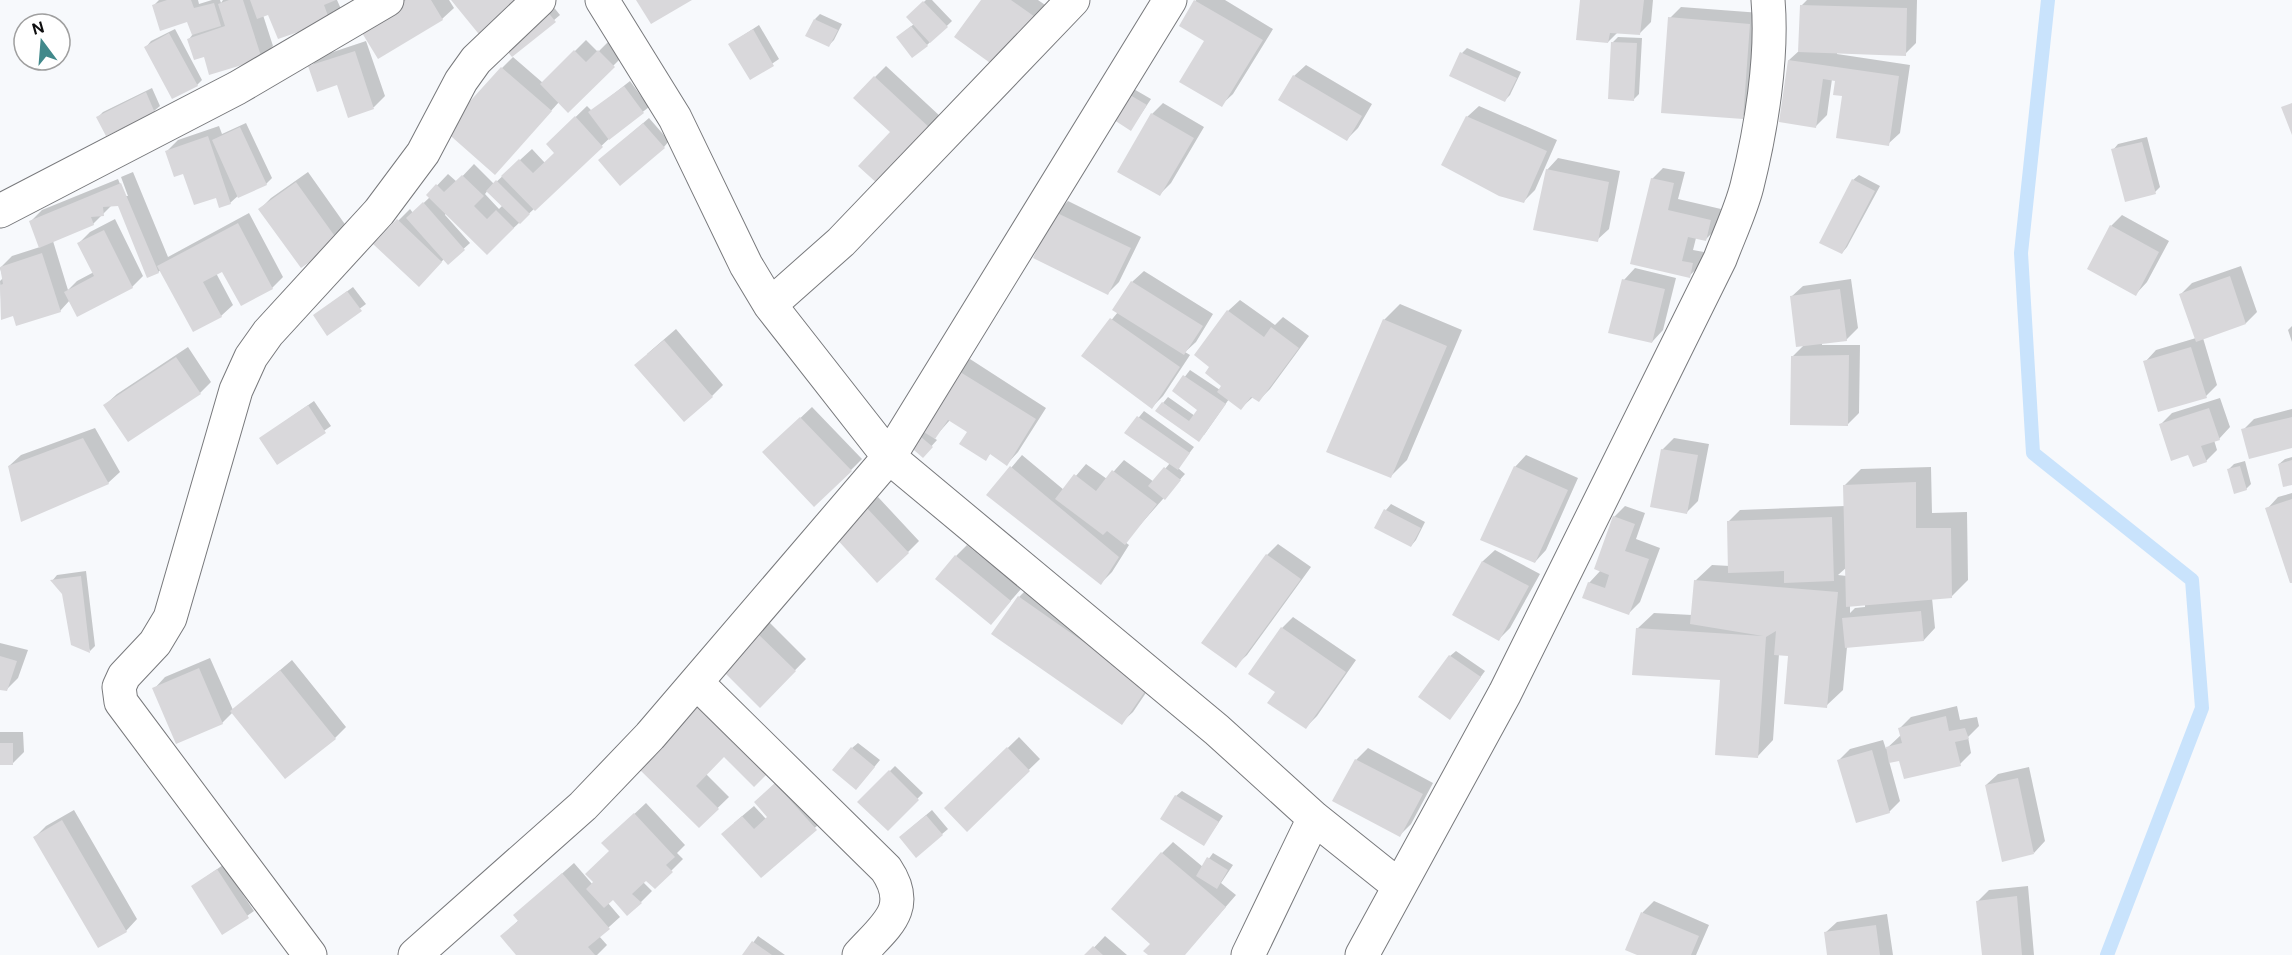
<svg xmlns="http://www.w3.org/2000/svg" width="2292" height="955" viewBox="0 0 2292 955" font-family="'DM Sans',sans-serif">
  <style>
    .shadow { fill: #0003; fill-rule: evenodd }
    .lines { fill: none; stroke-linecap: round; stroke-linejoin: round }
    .stream { stroke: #c9e3fc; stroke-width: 14 }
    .building { fill: #d9d8db }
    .street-casing { stroke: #78797c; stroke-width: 35 }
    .street { stroke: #fff; stroke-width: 33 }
  </style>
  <rect width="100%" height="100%" fill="#f7f9fc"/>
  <path class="shadow" d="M159,0H198L199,4L212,0H220L221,3L223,0H337L341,9L329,20L269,13L263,15L273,46L262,57L205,55L189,39L193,34L188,20L154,5Z
    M401,0H449L454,8L442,19L379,57Z
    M926,0H932L952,21L927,45L904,32L914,24L908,17Z
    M982,0H1038L1048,7L1016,35L1004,52Z
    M1196,0H1225L1273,29L1233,94L1221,105L1206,40L1181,26Z
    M1581,0H1653L1651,22L1639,34L1618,32L1608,42Z
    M1807,0H1917L1916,43L1905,54L1837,52V54L1910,65L1900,133L1888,144L1844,95L1836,79H1832L1827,115L1816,126L1789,60L1800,50L1802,5Z
    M552,5L560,15L513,55Z
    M1681,7L1761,13L1753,106L1742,117L1670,18Z
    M820,14L842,24L834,40L829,45L815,19Z
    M759,25L779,59L751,78L730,44Z
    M175,29L202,80L197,85L146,47L151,41Z
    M1618,37L1642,38L1639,94L1634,99L1612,43Z
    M586,40L598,52L610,40L625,54L568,111L559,102L506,161L502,68L513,57L543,83Z
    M366,41L385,96L374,107L349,116L338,83L310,67L321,56Z
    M1467,48L1521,72L1510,95L1505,100L1462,53Z
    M1306,65L1372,104L1358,128L1347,139L1280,100L1294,76Z
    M886,66L941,117L890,171L892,132L875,77Z
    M630,81L649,107L613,135L487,253L446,213L445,215L470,243L448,263L444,259L419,285L375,244L410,209L413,213L430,197L428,195L448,174L457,182L474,164L494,184L532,149L545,163L556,153L559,133L587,106L592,111ZM488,190L503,205L499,209L485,194Z
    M152,88L160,106L154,111L107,134L98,117L103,112Z
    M1132,88L1151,99L1131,129L1113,118Z
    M1163,103L1204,127L1171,183L1160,194L1152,114Z
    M1479,106L1557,140L1535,190L1523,202L1467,117Z
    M649,118L669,141L664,147L606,155Z
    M246,123L272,178L266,184L239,195L230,203L217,196L167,151L178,140L219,126L222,134Z
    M2147,137L2160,187L2155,192L2113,150L2118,144Z
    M1558,158L1620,171L1609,229L1597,240L1547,170Z
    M1663,168L1685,172L1678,199L1721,209L1717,228L1705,240L1696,238L1693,250L1704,252L1701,265L1689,276L1632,263L1652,179Z
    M133,172L168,257L249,213L283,277L272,288L223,270L216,273L233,305L221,316L161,270L158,272L119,205H112L93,224L53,241L68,290L77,281L94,272L79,243L90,232L115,219L143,276L132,287L70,300L60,311L14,314L2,318L0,281L3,278L0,268L12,256L40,247L30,222L42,210L118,179L125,196H128L121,177Z
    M308,172L349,230L338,241L260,209L271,198Z
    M1859,175L1880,186L1847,247L1842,253L1853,180Z
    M1068,201L1141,237L1119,282L1108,293L1056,213Z
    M2122,215L2169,241L2147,282L2136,294L2111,226Z
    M2241,266L2257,312L2246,323L2203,338L2217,385L2206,396L2145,362L2156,350L2196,338L2181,294L2192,283Z
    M1635,268L1676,278L1663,330L1652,342L1624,280Z
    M1144,271L1213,314L1196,342L1185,352L1190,355L1163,396L1152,407L1083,355L1118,312L1114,310L1132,282Z
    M1851,279L1858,328L1846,340L1822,343V345H1860L1859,413L1848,424L1793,356L1804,345L1791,297L1803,286Z
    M353,287L366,304L327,333L315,315Z
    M1240,300L1275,325L1283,317L1309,336L1270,389L1259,400L1253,397L1241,408L1229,399L1204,435L1163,403L1168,397L1195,416L1199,409L1174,391L1190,370L1220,390L1223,385L1211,366L1228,311Z
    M1400,304L1462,330L1407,460L1391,476L1384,320Z
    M2292,326V342L2288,330Z
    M676,329L723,385L712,396L647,354Z
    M188,347L211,382L200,393L105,405L117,394Z
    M970,359L1046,408L1018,452L1007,464L991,453L985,459L969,431L950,420L934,438L937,440L928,450L907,442L958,370Z
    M2220,398L2230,427L2219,439L2214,440L2217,450L2206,461L2189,453L2161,424L2172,413Z
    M314,401L331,426L278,463L261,438Z
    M812,407L862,459L851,470L776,441Z
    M2292,409V447L2243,430L2254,419Z
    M1144,411L1194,447L1178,468L1185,474L1125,542L1129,545L1112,572L1101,583L988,495L1022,455L1064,490L1086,464L1107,479L1124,460L1154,482L1170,463L1127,432Z
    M95,428L120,472L108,483L9,466L21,455Z
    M1674,438L1709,444L1698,501L1687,512L1662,450Z
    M1526,455L1578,478L1546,550L1535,562L1515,467Z
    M2292,457V483L2279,464L2285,459Z
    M2245,461L2251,484L2246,489L2228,470L2234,464Z
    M1931,467L1932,513L1967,512L1968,580L1951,597L1932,598L1935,628L1924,640L1847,647L1843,690L1826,706L1790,655L1779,654L1773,740L1757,757L1722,679L1637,629L1654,613L1692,615L1695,581L1712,565L1730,566L1728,522L1740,510L1845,506V485L1861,469ZM1847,567V576L1838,575ZM1865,604V607L1855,608L1850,613V605Z
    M2292,493V581L2267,509L2278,497Z
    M878,497L919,541L908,552L848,525Z
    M1391,504L1425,522L1416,540L1411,546L1376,527L1386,510Z
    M1625,506L1645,513L1636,539L1660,548L1640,602L1629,613L1589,583L1601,570L1614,517Z
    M1278,544L1311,567L1247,655L1235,666L1267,555Z
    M967,545L1021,589L991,623L956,556Z
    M1495,550L1540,574L1510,628L1499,639L1454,615L1483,561Z
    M86,571L95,646L90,651L64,593L52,581L57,575Z
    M1030,586L1158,675L1133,712L1121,723L1019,597Z
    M1293,617L1356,660L1317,716L1306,727L1277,692L1282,628Z
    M768,621L806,659L760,706L721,667Z
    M0,643L28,650L18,678L6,690L0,689Z
    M1456,651L1485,671L1455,712L1450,656Z
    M210,658L233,710L292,660L346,727L335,738L233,712L222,723L154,689L165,677Z
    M1957,706L1960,720L1977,717L1979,726L1968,737L1971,753L1960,764L1900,759L1889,761L1900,801L1889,812L1839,760L1850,749L1883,740L1886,749L1901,735L1900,728L1911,717Z
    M0,732H23L24,752L13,763L0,764Z
    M1019,737L1040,759L967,830L946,808Z
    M858,743L880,760L861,783L852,748Z
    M1368,748L1433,783L1411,824L1400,835L1334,800L1356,760Z
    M895,766L923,793L888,829L859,802Z
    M2029,767L2045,841L2034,853L1986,785L1998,774Z
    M640,768L706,774L729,797L699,826Z
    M787,772L827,817L761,876L734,823L754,806L766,819L768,817L767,791Z
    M1182,791L1223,816L1204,844L1176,796Z
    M646,803L685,845L677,853L683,859L655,887L646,879L643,882L652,891L641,902L613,898L608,903L620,917L599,936L607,945L597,955H518L502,936L519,920L515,915L574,863L593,885L611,851L615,832Z
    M74,810L137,919L126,931L35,837L46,826Z
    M932,810L948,829L916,856L906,832Z
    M1173,842L1203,867L1213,853L1233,865L1221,883L1236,895L1184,955H1150L1162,853Z
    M223,865L254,911L223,933L193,886Z
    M2028,886L2034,955H1984L1978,901L1989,890Z
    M1654,901L1709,925L1696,955H1641L1627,949L1643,912Z
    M1887,914L1893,955H1829L1825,933L1837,922Z
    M758,936L785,955H744Z
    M1105,936L1127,955H1087Z"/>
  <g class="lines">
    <path class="stream" d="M2048,0L2021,253L2033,453L2192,580L2202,708L2107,955"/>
  </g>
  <path class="building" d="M167,0H191L194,8L214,3L221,26L192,35L187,22L160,31L152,5Z
    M229,0H243L262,59L209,75L204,57L194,60L187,39L225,26L218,4Z
    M250,0H336L324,5L330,21L278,39L268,15L257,19Z
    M406,0H431L443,20L378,59L359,28Z
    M451,0H524L482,38Z
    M636,0H692L651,24Z
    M981,0H1011L1038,19L1021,41L1014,36L993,65L954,37Z
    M1194,0L1263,40L1222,107L1179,82L1204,41L1179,26Z
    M1580,0H1644L1640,35L1610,33L1608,43L1576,40Z
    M923,1L948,27L930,43L906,17Z
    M1800,5L1907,8L1906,56L1798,52Z
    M546,10L556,22L512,57L502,45Z
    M1668,17L1750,24L1743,119L1661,113Z
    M814,19L838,30L829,47L805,36Z
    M911,26L928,46L912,58L896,37Z
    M753,29L774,66L750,80L728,44Z
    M169,33L198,86L172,99L144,47Z
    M1611,42L1637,43L1634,101L1608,99Z
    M574,50L586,62L598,50L615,67L568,113L540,84Z
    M355,51L374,109L348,118L337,85L317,92L308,66Z
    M1460,52L1517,78L1505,102L1449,76Z
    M1788,60L1899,76L1889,146L1836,138L1842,96L1833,95L1835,81L1823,79L1816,128L1779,122Z
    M501,67L552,111L495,175L444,130Z
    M1293,75L1362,116L1347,141L1278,100Z
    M874,76L931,129L879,185L858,166L890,132L853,98Z
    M624,86L644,113L609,140L588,112Z
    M146,92L155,113L106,136L96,117Z
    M1125,92L1147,105L1131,131L1111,118Z
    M2292,103V135L2281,107Z
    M1151,113L1194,138L1160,196L1117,172Z
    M575,116L603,147L535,211L501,176L519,159L533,173L554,153L546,144Z
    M1466,116L1547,151L1524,203L1499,196L1441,165Z
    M643,123L665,148L620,186L598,160Z
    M240,127L267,185L238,198L212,140Z
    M208,136L231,204L219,208L216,198L194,205L183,174L174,177L165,151Z
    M2142,142L2156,194L2125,202L2111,149Z
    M1546,169L1609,182L1598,242L1533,230Z
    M462,175L484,196L474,206L487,219L496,210L514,228L487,255L426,195L436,184L444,192Z
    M1651,178L1674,183L1668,210L1711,220L1706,241L1688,237L1682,261L1693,263L1690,278L1630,264Z
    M1852,179L1875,191L1842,254L1819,243Z
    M496,180L530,214L520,224L486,191Z
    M296,182L339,242L301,268L258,209Z
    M121,183L159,273L147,278L118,206L103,207L104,216L91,217L94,225L39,248L29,221Z
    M423,202L465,250L448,265L406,218Z
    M1055,212L1131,248L1108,295L1033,258Z
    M397,219L442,262L419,287L373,244Z
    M238,223L273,289L241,306L222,272L203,282L222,317L193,332L157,266Z
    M2110,225L2159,252L2136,296L2087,269Z
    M104,230L133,288L77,317L64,292L94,276L77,243Z
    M42,253L61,312L16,326L13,316L1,320L0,285L3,284L0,267Z
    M2230,276L2246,324L2196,342L2179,294Z
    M1622,279L1665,289L1652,343L1608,333Z
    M1131,281L1203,326L1184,355L1112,310Z
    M1840,289L1847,341L1796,347L1790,296Z
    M347,291L362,311L327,336L313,315Z
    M1227,310L1264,337L1271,327L1299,348L1259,402L1251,397L1241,410L1217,392L1221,386L1205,373L1209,367L1194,355Z
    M1110,318L1180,367L1152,409L1081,356Z
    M1383,319L1447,346L1391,478L1326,452Z
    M664,340L713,397L684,422L634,365Z
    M2191,347L2207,398L2158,412L2143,361Z
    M1849,355L1848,426L1790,425L1791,356Z
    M176,357L201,394L128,442L103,405Z
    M957,370L1036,419L1007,466L990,454L986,461L959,444L967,432L948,420L935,439L919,429Z
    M1183,375L1226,404L1199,442L1155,411L1162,402L1189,421L1197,410L1172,391Z
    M308,405L326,433L277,465L259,438Z
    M2209,408L2220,440L2201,446L2207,462L2193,467L2188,455L2171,461L2159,424Z
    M1137,416L1190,453L1178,470L1124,433Z
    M800,417L852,471L814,507L762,452Z
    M2292,417V448L2249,459L2241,429Z
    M914,431L933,447L923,458L905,442Z
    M83,438L109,484L21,522L8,466Z
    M1661,449L1698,455L1687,514L1650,507Z
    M2292,460V485L2283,487L2278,464Z
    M1010,466L1119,557L1101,585L986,495Z
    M1514,466L1568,490L1535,563L1480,540Z
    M2240,466L2247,490L2234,494L2227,469Z
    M1164,467L1181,480L1165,500L1148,486Z
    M1112,470L1157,504L1125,545L1107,531L1103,535L1055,499L1074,474L1096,491Z
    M1916,482V528H1951L1952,598L1846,607L1843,485Z
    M2292,499V583H2290L2265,508Z
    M866,507L909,553L877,583L834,536Z
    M1384,509L1421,528L1411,547L1374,528Z
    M1613,516L1635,524L1625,551L1649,559L1629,615L1582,598L1588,582L1605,588L1609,575L1594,569Z
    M1832,517L1834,581L1784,583V571L1728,573L1727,521Z
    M1266,554L1301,579L1236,668L1201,643Z
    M955,555L1011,601L991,625L935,579Z
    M1482,561L1529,586L1499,641L1452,615Z
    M81,576L90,653L71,645L62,594L50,580Z
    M1694,580L1838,592L1827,708L1784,704L1788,656L1774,655L1776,631L1766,637L1758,758L1715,755L1720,680L1632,675L1636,628L1763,636L1690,624Z
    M1018,596L1148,687L1122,725L991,634Z
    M1921,611L1924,641L1845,648L1842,618Z
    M1281,627L1346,672L1306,729L1267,703L1275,692L1248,674Z
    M756,632L796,671L760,708L719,667Z
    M1449,655L1481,677L1450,720L1418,697Z
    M0,656L17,661L7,691L0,690Z
    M199,668L223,724L176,744L152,688Z
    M280,670L336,739L285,779L230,711Z
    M704,701L773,768L754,787L724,757L696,786L719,809L699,828L638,768Z
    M1946,716L1949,731L1965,728L1969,739L1955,742L1961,766L1904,779L1899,761L1889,763L1886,747L1902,743L1898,728Z
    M0,743H13V765H0Z
    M851,747L875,767L856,790L832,770Z
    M1007,747L1030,771L967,832L944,808Z
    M1872,750L1890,813L1856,823L1837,760Z
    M1355,759L1423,794L1400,837L1332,801Z
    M889,770L919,800L888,831L857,802Z
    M2018,778L2034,854L2002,862L1985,785Z
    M775,783L817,830L761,878L721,834L742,816L754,829L767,817L754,802Z
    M1175,795L1219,822L1204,846L1160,819Z
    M634,813L675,857L666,865L673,872L655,889L646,881L632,894L642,903L627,916L613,900L604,908L586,889L593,882L585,874L609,851L601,843Z
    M926,815L943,835L916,858L899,837Z
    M62,820L127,932L98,948L33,837Z
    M1161,852L1226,907L1185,955H1148L1143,951L1150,944L1111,909Z
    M1207,857L1228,870L1217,889L1196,876Z
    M217,869L249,918L222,935L191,886Z
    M562,873L610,929L588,947L595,955H516L500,936L518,921L513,915Z
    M2017,896L2022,955H1982L1976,901Z
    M1641,912L1699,936L1691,955H1637L1625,950Z
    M1876,925L1880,955H1827L1824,932Z
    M752,941L772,955H742Z
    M1093,946L1103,955H1084Z"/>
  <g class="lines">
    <g class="street-casing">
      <path id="street" d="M602,0L675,118L746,265L770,305L889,457L1217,730L1314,818L1399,886
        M0,211L237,88L387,0
        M770,305L841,242L1073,0
        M697,683L886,869C913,909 885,926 859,955
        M310,955L121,702L119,687L124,676L155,643L170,618L236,390L251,357L268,333L379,212L423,153L461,81L476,60L539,0
        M415,955L583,806L650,736L889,457L1170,0
        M1248,955L1314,818
        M1362,955L1505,693L1720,259C1729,235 1741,210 1747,186C1761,130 1773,57 1768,0"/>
    </g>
    <use href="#street" class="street"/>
  </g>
  <g transform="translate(42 42) rotate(344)"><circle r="28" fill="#ffffff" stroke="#9f9f9f" stroke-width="1.5"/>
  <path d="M0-4.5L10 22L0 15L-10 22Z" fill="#41898b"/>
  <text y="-9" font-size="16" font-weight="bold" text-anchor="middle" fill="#0e0e0f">N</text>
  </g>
</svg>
